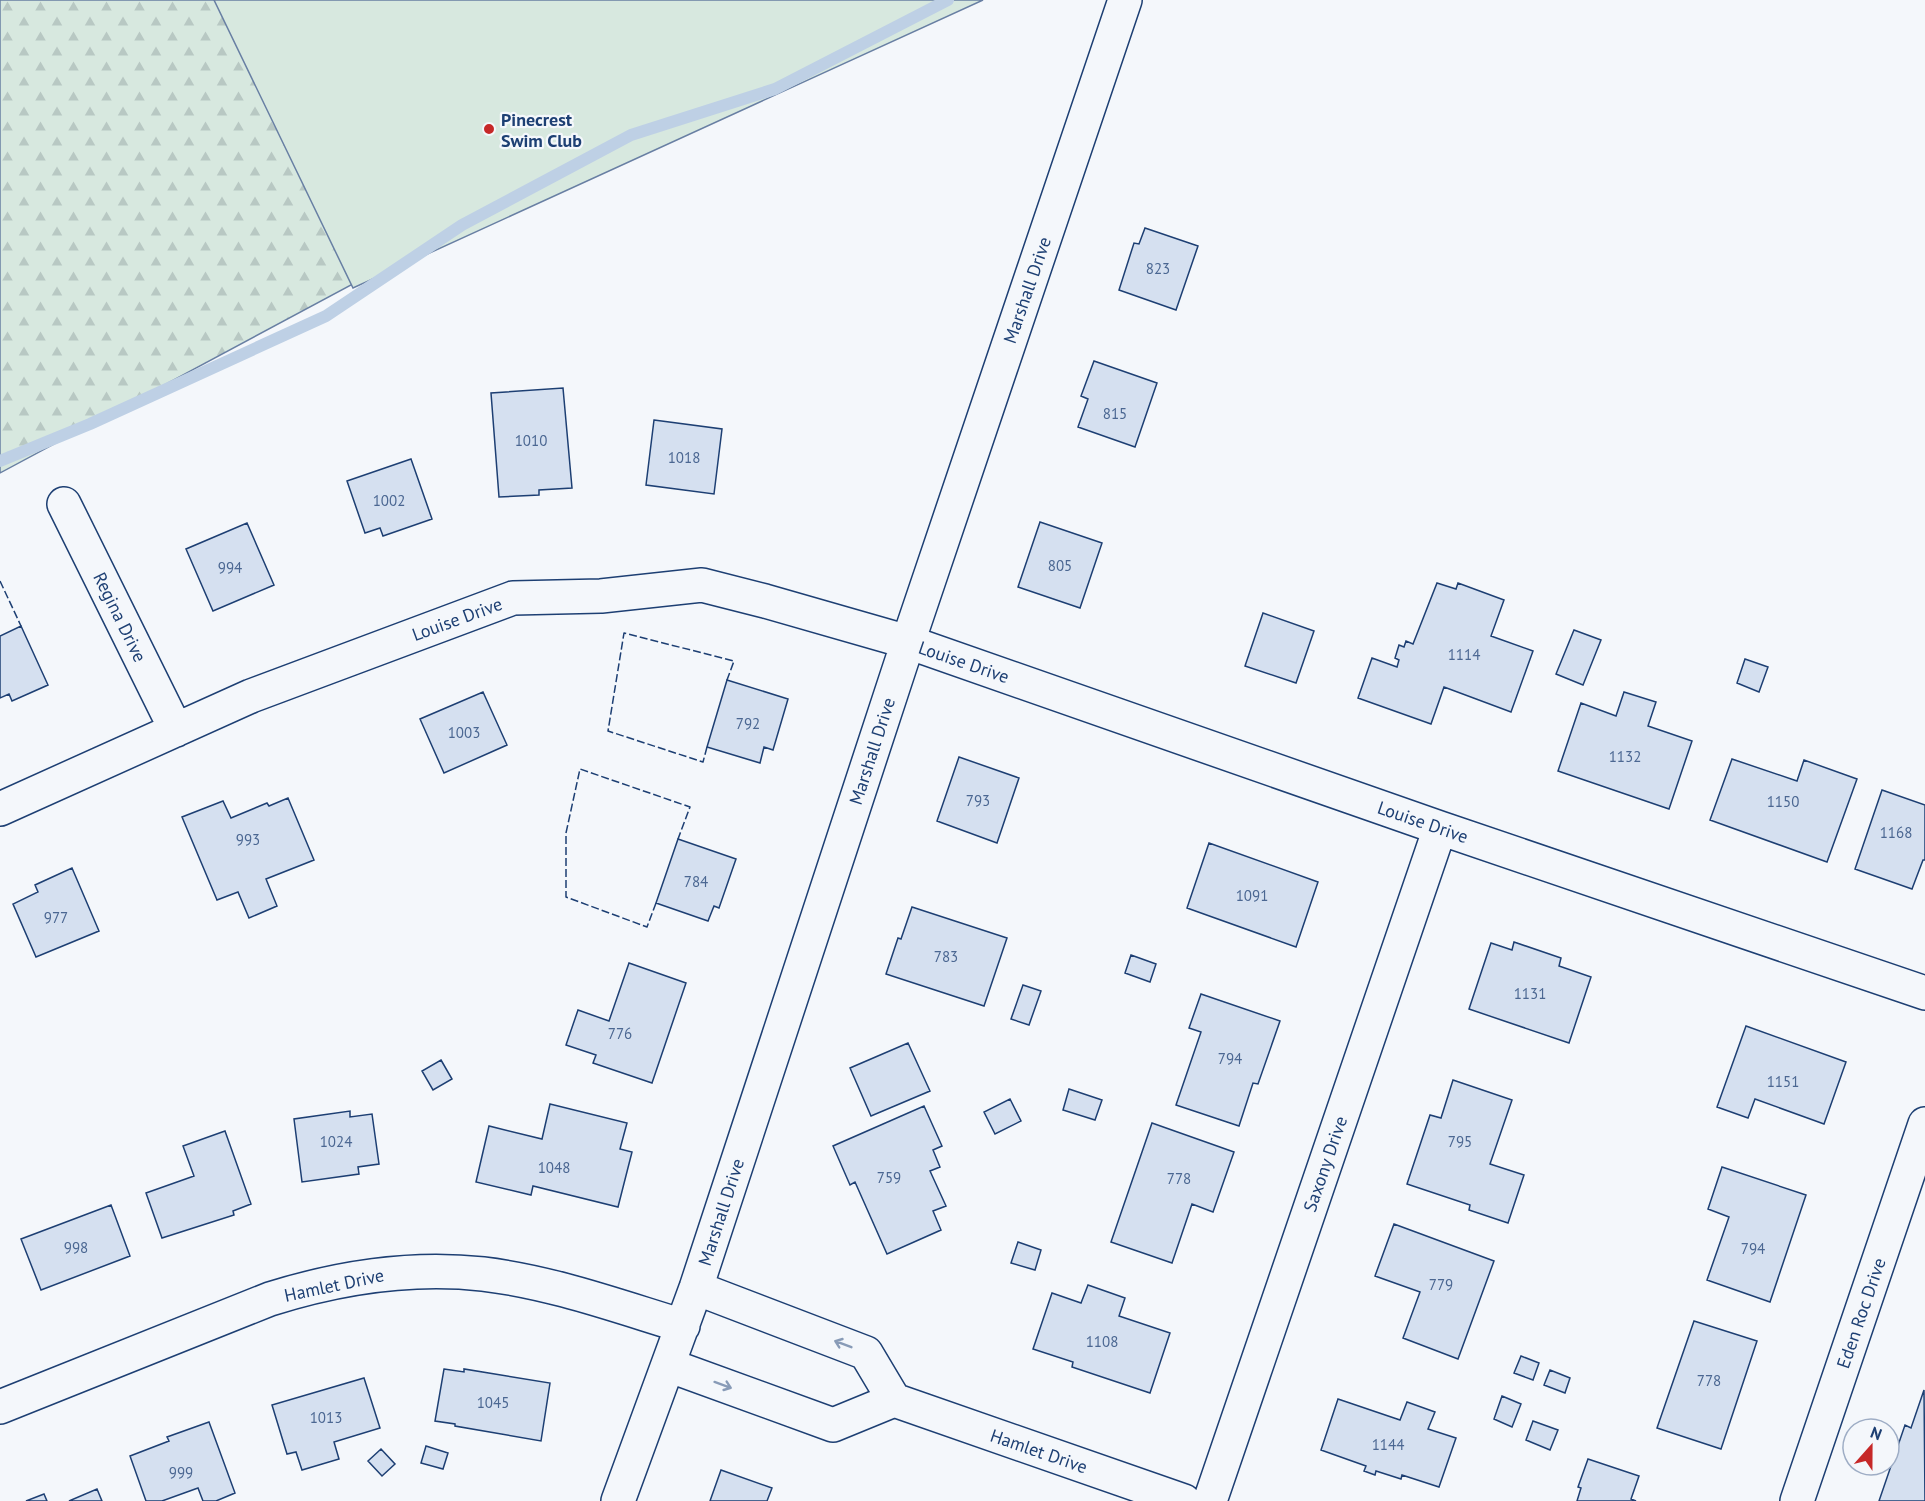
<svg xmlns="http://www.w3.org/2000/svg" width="1925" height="1501" viewBox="0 0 1925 1501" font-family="'PT Sans',sans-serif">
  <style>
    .forest { fill: url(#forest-firs); stroke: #687fa3; stroke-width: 1.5 }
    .pitch { fill: #d7e8df; stroke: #687fa3; stroke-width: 1.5 }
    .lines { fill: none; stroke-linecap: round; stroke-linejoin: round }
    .stream { stroke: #bed0e5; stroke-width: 12 }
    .building { fill: #d5e0f0; stroke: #1d3f73; stroke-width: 1.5 }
    .street-casing { stroke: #1d3f73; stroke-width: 36 }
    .street { stroke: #f4f7fb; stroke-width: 33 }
    .fence { stroke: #1d3f73; stroke-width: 1.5; stroke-dasharray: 8 3; stroke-linecap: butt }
    .oneway { stroke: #889bb7 }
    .poi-dot { fill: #c62828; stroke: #f4f7fb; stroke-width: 2 }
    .labels { text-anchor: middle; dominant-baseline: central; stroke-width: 4.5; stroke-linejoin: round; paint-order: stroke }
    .number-label { font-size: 15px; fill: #4b6792 }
    .poi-label { font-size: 18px; font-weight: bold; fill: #1d3f73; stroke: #f4f7fb; text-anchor: start }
    .street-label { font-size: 18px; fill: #1d3f73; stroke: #f4f7fb }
  </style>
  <defs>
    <pattern id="forest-firs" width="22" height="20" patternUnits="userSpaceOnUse" patternTransform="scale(1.5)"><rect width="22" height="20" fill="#d7e8df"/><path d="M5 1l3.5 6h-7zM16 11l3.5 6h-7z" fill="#b8c8c3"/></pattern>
  </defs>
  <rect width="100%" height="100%" fill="#f4f7fb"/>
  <path class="forest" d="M0,0H883L0,473Z"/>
  <path class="pitch" d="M214,0H983L353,288Z"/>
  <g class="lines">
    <path class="stream" d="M0,461L90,424L326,316L462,225L631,135L775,89L948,0"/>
  </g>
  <path class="building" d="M1145,228L1198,246L1176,310L1119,290L1134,243L1139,244Z
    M1094,361L1157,383L1135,447L1078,427L1088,399L1081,396Z
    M563,388L572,488L539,490V495L499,497L491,393Z
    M654,420L722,429L714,494L646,485Z
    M411,459L432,519L383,536L380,528L365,533L347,481Z
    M1040,522L1102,543L1080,608L1018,587Z
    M247,523L274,585L213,611L186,549Z
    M1437,583L1456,589L1458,583L1504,600L1491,636L1533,651L1511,712L1444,687L1431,724L1358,698L1372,658L1397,667L1399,660L1395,658L1399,645L1404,647L1406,641L1413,644Z
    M1263,613L1314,631L1296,683L1245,666Z
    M21,626L48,685L12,701L9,694L0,698V636Z
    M1574,630L1601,640L1583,685L1556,674Z
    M1745,659L1768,667L1759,692L1737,683Z
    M727,680L788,699L773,750L764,747L760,763L707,747Z
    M483,692L507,745L444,773L420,719Z
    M1624,692L1656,702L1648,726L1692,741L1669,809L1558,771L1581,703L1616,716Z
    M959,757L1019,778L997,843L937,821Z
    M1732,759L1797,781L1804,760L1857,779L1827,862L1710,820Z
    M1882,790L1925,805V860H1923L1912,889L1855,869Z
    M288,798L314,860L266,879L277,906L249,918L238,892L217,900L182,817L223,801L231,818L267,803L269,806Z
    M678,839L736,859L719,908L714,906L708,921L656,903Z
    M1209,843L1318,882L1296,947L1187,908Z
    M72,868L99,931L36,957L13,904L38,892L35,885Z
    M912,907L1007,938L984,1006L886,974L898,938L901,939Z
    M1514,942L1561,958L1559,966L1591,977L1569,1043L1469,1009L1491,943L1512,950Z
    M1131,955L1156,964L1150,982L1125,973Z
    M629,963L686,983L652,1083L593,1063L596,1055L566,1045L578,1010L609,1021Z
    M1023,985L1041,991L1029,1025L1011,1019Z
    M1201,994L1280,1021L1258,1084L1253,1083L1239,1126L1176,1105L1201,1032L1189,1028Z
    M1746,1026L1846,1062L1824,1124L1755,1099L1748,1118L1717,1107Z
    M908,1043L930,1091L871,1116L850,1068Z
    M441,1060L452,1079L433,1090L422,1071Z
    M1453,1080L1512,1100L1490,1164L1524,1175L1508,1223L1469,1210L1470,1205L1407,1184L1430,1115L1441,1118Z
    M1069,1089L1102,1100L1095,1120L1063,1110Z
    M1010,1099L1021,1121L995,1134L984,1112Z
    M550,1104L627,1123L620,1149L632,1152L618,1207L533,1186L531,1195L476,1182L489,1126L542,1139Z
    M924,1106L942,1146L933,1150L940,1167L930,1171L946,1206L933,1211L941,1230L887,1254L855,1182L850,1185L833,1146Z
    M350,1111V1117L372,1114L379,1164L358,1167L359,1174L302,1182L294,1119Z
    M1152,1123L1234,1152L1213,1212L1192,1204L1172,1263L1111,1242Z
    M225,1131L251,1204L233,1211L234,1215L162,1238L146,1193L194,1176L183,1146Z
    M1722,1167L1806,1195L1770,1302L1707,1280L1729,1217L1708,1209Z
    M111,1205L130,1256L41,1290L21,1239Z
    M1394,1224L1494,1261L1458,1359L1403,1338L1420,1292L1375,1276Z
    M1018,1242L1041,1250L1035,1270L1011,1263Z
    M1088,1285L1125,1298L1119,1316L1170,1333L1150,1393L1072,1367L1073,1362L1033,1349L1052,1293L1081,1303Z
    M1694,1321L1757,1341L1721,1449L1657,1428Z
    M1521,1356L1539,1363L1533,1380L1514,1373Z
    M444,1369L464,1372V1369L550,1383L541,1441L455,1426V1424L435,1421Z
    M1550,1370L1570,1378L1565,1393L1544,1385Z
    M364,1378L380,1428L334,1442L339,1459L302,1470L296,1452L287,1454L272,1405Z
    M1924,1390L1925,1501H1879L1905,1425L1911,1428Z
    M1502,1396L1521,1404L1512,1427L1494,1419Z
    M1338,1399L1400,1420L1407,1402L1435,1412L1428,1429L1456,1438L1439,1487L1402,1475L1401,1479L1376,1471L1375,1475L1364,1471L1366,1466L1321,1450Z
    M1533,1421L1558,1430L1550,1450L1526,1440Z
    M209,1422L235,1493L216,1501H203L198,1488L162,1501H146L130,1456L169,1441L167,1437Z
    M426,1446L448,1453L443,1469L421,1463Z
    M381,1449L395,1464L382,1476L368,1461Z
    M1588,1459L1639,1476L1631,1499L1636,1501H1577L1581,1488L1578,1487Z
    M721,1470L772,1488L767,1501H710Z
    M97,1489L102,1501H69Z
    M44,1494L47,1501H26Z"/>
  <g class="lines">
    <g class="street-casing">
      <path id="street" d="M64,504L176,730
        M0,809L251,696L513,598L601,596L702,585L765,601L908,642L1440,828L1925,993
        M696,1288L866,1353L894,1400L1184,1501
        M668,1365L833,1425L894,1400
        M0,1407L270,1299C340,1277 410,1266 483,1274C551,1282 617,1306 683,1326
        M618,1501L696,1288L908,642L1125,0
        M1210,1501L1440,828
        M1797,1501L1925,1124"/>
    </g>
    <use href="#street" class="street"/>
    <path class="fence" d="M0,581L21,626
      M707,747L703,762L608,731L624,633L734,661L727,680
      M656,903L647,927L566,897V833L580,769L690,807L678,839"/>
  </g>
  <defs><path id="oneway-shaft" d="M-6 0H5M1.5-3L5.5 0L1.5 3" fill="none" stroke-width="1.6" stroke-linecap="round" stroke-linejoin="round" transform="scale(1.5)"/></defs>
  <g class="oneway">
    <use href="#oneway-shaft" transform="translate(843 1344) rotate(-159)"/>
    <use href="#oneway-shaft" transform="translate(723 1385) rotate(20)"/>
  </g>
  <circle class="poi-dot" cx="489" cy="129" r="6"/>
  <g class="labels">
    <g class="number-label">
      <text x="1158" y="268">823</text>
      <text x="1115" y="413">815</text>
      <text x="531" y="440">1010</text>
      <text x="684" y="457">1018</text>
      <text x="389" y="500">1002</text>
      <text x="1060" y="565">805</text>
      <text x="230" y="567">994</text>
      <text x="1464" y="654">1114</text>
      <text x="748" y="723">792</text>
      <text x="464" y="732">1003</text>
      <text x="1625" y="756">1132</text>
      <text x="978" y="800">793</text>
      <text x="1783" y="801">1150</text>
      <text x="1896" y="832">1168</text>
      <text x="248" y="839">993</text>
      <text x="696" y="881">784</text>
      <text x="1252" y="895">1091</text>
      <text x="56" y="917">977</text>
      <text x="946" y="956">783</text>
      <text x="1530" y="993">1131</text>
      <text x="620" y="1033">776</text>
      <text x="1230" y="1058">794</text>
      <text x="1783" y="1081">1151</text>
      <text x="336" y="1141">1024</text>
      <text x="1460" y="1141">795</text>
      <text x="554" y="1167">1048</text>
      <text x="889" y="1177">759</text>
      <text x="1179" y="1178">778</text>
      <text x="76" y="1247">998</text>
      <text x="1753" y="1248">794</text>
      <text x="1441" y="1284">779</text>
      <text x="1102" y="1341">1108</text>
      <text x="1709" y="1380">778</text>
      <text x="493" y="1402">1045</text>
      <text x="326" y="1417">1013</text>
      <text x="1388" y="1444">1144</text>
      <text x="181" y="1472">999</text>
    </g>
    <g class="poi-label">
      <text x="501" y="119">Pinecrest<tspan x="501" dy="21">Swim Club</tspan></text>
    </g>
    <g class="street-label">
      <text transform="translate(1027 290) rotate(-71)">Marshall Drive</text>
      <text transform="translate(120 617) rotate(64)">Regina Drive</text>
      <text transform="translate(457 619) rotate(-20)">Louise Drive</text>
      <text transform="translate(964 662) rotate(19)">Louise Drive</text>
      <text transform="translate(872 751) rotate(-72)">Marshall Drive</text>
      <text transform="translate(1423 822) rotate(19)">Louise Drive</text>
      <text transform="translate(1325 1164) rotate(-71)">Saxony Drive</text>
      <text transform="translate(721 1212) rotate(-72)">Marshall Drive</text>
      <text transform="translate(334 1285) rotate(-12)">Hamlet Drive</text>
      <text transform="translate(1861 1313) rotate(-71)">Eden Roc Drive</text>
      <text transform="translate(1039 1451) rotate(19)">Hamlet Drive</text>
    </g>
  </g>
  <g transform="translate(1871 1447) rotate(21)"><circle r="28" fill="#f4f7fb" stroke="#9eadc5" stroke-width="1.5"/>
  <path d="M0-4.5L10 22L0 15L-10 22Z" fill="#c62828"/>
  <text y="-9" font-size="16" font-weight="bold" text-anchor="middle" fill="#1d3f73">N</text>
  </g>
</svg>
